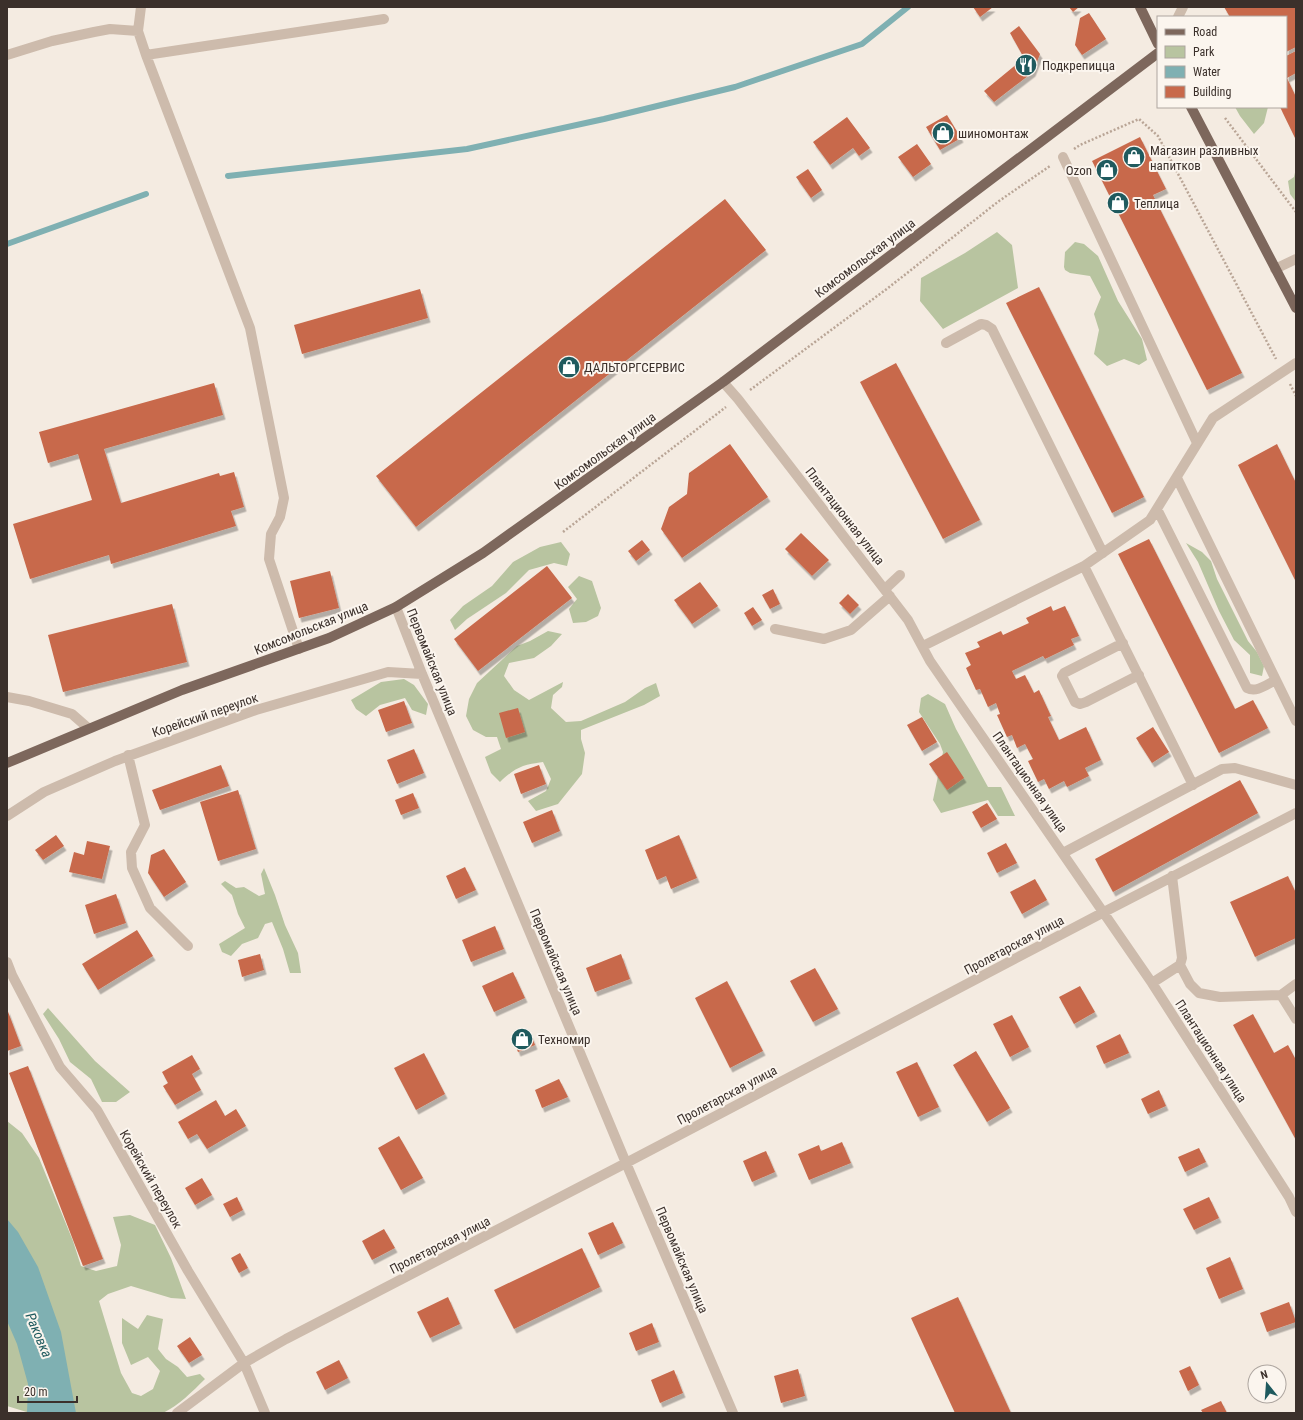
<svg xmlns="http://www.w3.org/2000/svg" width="1303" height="1420" viewBox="0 0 1303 1420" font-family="'Roboto Condensed',sans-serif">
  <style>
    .green { fill: #b8c4a0 }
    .water { fill: #7fb0b2 }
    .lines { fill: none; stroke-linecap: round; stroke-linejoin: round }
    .stream { stroke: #7fb0b2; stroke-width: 6 }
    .building { fill: #c8694b; filter: url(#shadow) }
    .path { stroke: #b9a596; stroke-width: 2.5; stroke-dasharray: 2 2; stroke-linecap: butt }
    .minor { stroke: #cdbbac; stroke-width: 10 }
    .major { stroke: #7d675c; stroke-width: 10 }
    .labels { text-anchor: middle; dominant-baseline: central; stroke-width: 4; stroke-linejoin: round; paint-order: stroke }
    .poi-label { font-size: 13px; fill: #3b302b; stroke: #fbf5ee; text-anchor: start }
    .street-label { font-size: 13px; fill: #3b302b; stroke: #fbf5ee }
    .water-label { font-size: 14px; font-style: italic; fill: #1f5a5e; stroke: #fbf5ee }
  </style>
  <defs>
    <filter id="shadow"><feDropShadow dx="2.5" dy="4.5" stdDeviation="0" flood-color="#0004"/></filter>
  </defs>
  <rect width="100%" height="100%" fill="#f4ebe1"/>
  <path class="green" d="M1235,107H1268L1264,123L1254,134L1240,116Z
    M1296,168V202L1290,194L1288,181L1294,177Z
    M997,232L1012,245L1018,288L943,329L920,301L921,278L965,253Z
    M1075,242L1084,244L1098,256L1118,301L1142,339L1147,360L1139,365L1124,359L1107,366L1094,354L1099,330L1094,314L1101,297L1090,276L1070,273L1065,270L1064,267L1065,252Z
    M561,542L570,554L567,566L554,563L529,570L506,593L467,619L455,630L450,620L463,606L492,586L513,562L540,547Z
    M1186,543L1202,552L1211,561L1217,579L1248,641L1257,652L1264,666L1262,676L1250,673V655L1234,640L1219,611L1198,562Z
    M579,576L592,581L601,608L598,616L586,622L573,623L569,609L577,599L568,587Z
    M548,631L562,634L551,646L534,658L509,663L504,676L514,690L529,700L563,682L562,687L553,695L551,708L566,722L581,721L625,702L645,688L656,683L660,696L644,705L581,730V739L585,753L582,774L558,804L536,811L528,801L546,791L551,779L543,762C522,765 516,767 500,782L491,773L485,757L501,749L497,737H486L473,730L466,716L469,699L477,683L517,646L530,641Z
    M404,679L414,685L428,704L426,715L412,710L405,698L380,705L366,716L356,709L351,700L381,682Z
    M928,694L945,704L956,729L988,787H1001L1015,816H998L988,800L941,813L933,800L943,752L940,744L919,712L921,698Z
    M264,868L275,895L285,925L298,953L301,973H290L283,949L272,922L265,924L258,938L242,944L231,956L222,952L219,944L245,928L238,914L232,895L221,884L225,881L236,888L244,887L259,896L265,894L261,874Z
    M48,1008L95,1061L130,1092L116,1102H102L91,1079L70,1062L59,1039L43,1014Z
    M7,1121L22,1133L39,1158L73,1241L81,1266L96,1271L117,1266L121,1245L113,1217L130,1215L155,1225L171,1258L186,1299L171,1298L131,1286L108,1294L99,1301L121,1373L132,1393L141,1396L153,1389L160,1371L148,1357L131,1365L122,1343V1318L138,1329L147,1315L163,1319L158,1349L166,1359L178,1367L187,1377L200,1374L205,1379C192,1392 179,1405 163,1413H30L7,1406Z"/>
  <path class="water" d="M7,1219L18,1232L38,1267L61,1332L76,1413H27L28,1384L17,1344L7,1321Z"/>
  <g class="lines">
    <path class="stream" d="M228,176L467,149L604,119L735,87L862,44L908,7
      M7,244L146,194"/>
  </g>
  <path class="building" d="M973,7H993L980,17Z
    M1069,7H1079L1073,12Z
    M1224,7H1296V47L1286,52V17H1230Z
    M1089,13L1106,39L1082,55L1075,45L1080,18Z
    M1019,26L1040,54L1033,72L994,102L984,91L1024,58L1010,33Z
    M1296,51V73L1287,78L1296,97V140L1280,107H1286V56Z
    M947,115L961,138L940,150L926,127Z
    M847,117L870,148L859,156L853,148L830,165L813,142Z
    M1140,137L1166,189L1153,195L1242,373L1207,390L1092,161Z
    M917,144L931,164L913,177L898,157Z
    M808,169L822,190L811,198L796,177Z
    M725,199L766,250L416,527L376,476Z
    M1039,287L1144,497L1112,513L1006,303Z
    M420,289L428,318L302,354L294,325Z
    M896,363L980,520L943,539L860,382Z
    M214,383L223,415L104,449L121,503L219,473L220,476L234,472L244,507L231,511L236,526L111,564L109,555L30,579L13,524L92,500L78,454L48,463L39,432Z
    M730,444L768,497L682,558L661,529L669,507L687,494L689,473Z
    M1277,444L1296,483V582L1238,465Z
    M801,533L829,560L812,576L785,549Z
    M1149,539L1235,709L1253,700L1268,728L1219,753L1118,554Z
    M642,540L650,550L636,561L628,551Z
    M547,566L572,598L478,671L454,639Z
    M330,571L339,608L299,618L290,581Z
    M700,582L718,606L692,624L674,600Z
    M773,589L780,604L770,609L762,595Z
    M848,594L859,605L850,614L839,603Z
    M172,604L187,662L63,692L48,635Z
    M1051,606L1053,611L1065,606L1079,636L1071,639L1074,645L1045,659L1043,656L1012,671L1016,679L1025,675L1034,693L1039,690L1051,716L1048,717L1059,740L1086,727L1101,760L1085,768L1089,776L1067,787L1064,781L1049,789L1044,779L1038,782L1028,761L1033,759L1025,744L1017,748L1012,735L1007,737L997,715L1000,714L996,703L988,707L980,689L976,690L966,668L971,665L965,653L980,647L977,642L1001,631L1003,635L1029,623L1026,618Z
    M753,607L762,620L752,626L744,613Z
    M404,701L412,723L386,732L378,710Z
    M518,708L525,732L506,738L499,713Z
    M922,717L937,742L922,751L907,725Z
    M1153,727L1169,752L1152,763L1136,738Z
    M414,749L424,773L397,784L387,760Z
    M947,752L964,778L947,790L929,764Z
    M221,765L229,786L160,810L152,790Z
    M539,765L546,784L521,794L514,774Z
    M1240,780L1258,813L1113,892L1095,859Z
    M238,790L256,849L218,861L200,802Z
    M413,793L419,808L401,815L395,800Z
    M987,803L997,819L981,828L972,812Z
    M552,810L560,831L532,843L523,822Z
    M56,835L64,846L43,860L35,850Z
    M679,835L697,878L671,889L666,876L657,880L645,850Z
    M87,841L110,846L102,879L69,872L74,852L84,855Z
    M1006,843L1017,863L997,873L987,853Z
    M164,849L186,882L164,897L148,873L151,855Z
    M465,867L476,890L456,899L446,876Z
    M1288,876L1296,893V938L1255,957L1230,902Z
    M1035,879L1047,900L1022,914L1010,892Z
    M116,894L126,923L94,934L85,905Z
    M495,926L504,949L471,962L462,940Z
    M137,930L153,956L98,990L82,964Z
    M260,954L264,970L242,977L238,960Z
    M621,954L630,979L595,992L586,968Z
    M815,968L838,1009L813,1022L790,981Z
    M513,972L525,998L494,1012L482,986Z
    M727,981L763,1051L730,1068L695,998Z
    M1080,986L1095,1012L1074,1024L1059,997Z
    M7,1009L21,1046L7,1051Z
    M1253,1014L1274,1053L1288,1045L1296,1060V1140L1233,1025Z
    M1012,1015L1029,1047L1010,1057L993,1024Z
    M529,1030L535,1045L518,1052L512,1037Z
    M1120,1034L1129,1053L1104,1064L1096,1046Z
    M976,1051L1010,1108L987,1122L953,1065Z
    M424,1053L445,1094L416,1110L394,1068Z
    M192,1055L200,1069L192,1074L201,1090L175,1105L163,1086L168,1083L162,1072Z
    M917,1062L939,1107L918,1117L896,1072Z
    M28,1066L103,1259L83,1266L9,1073Z
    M559,1079L568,1097L542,1108L535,1090Z
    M1159,1090L1166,1106L1148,1114L1141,1099Z
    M216,1100L225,1116L236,1109L246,1126L207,1149L197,1134L188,1139L178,1122Z
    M399,1136L423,1178L401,1190L378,1148Z
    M842,1142L851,1163L809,1180L798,1154L819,1145L821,1151Z
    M1199,1148L1206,1162L1185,1172L1178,1157Z
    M766,1151L775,1172L752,1182L743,1161Z
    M202,1178L212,1195L195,1205L185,1188Z
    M237,1197L243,1210L230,1217L223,1204Z
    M1209,1197L1219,1218L1194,1230L1183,1209Z
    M613,1222L623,1243L598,1255L588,1233Z
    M384,1229L395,1248L372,1260L362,1241Z
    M582,1248L600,1287L514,1329L494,1290Z
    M240,1253L248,1268L239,1273L231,1258Z
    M1230,1257L1243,1289L1219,1299L1206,1268Z
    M448,1297L460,1324L430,1338L417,1312Z
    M958,1297L1011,1413H955L911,1318Z
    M1289,1302L1296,1322L1267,1332L1260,1313Z
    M652,1323L659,1342L636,1351L629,1333Z
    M190,1337L202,1355L189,1363L177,1346Z
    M339,1360L348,1378L325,1390L316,1372Z
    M1190,1366L1199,1385L1188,1391L1179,1371Z
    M798,1369L805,1396L781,1403L774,1376Z
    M674,1370L683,1393L660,1403L651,1380Z
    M1221,1401L1227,1413H1203L1201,1410Z"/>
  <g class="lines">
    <path class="path" d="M1225,118L1296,212
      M1074,149L1080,145L1139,119L1158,136L1276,359
      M1290,384L1296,396
      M750,390L888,288L999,201L1050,166
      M563,532L726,407"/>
    <path class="minor" d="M141,7L138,31L146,55L250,328L284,498L280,517L271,534L269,559L299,649
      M1178,17L1183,7
      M7,55L52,41L94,32L110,29L138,31
      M146,55L384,19
      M1063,157L1197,443
      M1275,269L1296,259
      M946,343L981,324L986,325L992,329L1103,553
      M723,382L738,399L908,620L930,661L1152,983L1289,1197L1296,1212
      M1177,478L1296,721
      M1157,509L1247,688C1257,693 1267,684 1276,680
      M1084,566L1193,785
      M885,589L900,575
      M396,607L422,674L626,1163L733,1413
      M775,629L824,639L851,630L890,596
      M1123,643L1064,673L1062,676L1075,702L1080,704L1086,702L1139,675
      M923,646L1084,566L1150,520L1213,418L1296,363
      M7,697L29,701L72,714L88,728
      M128,755L145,825L131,852L132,868L150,908L188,946
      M7,816L44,792L115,761L256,710L388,672L422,674
      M1063,853L1222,769L1235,768L1296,785
      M1172,876L1182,958L1180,965L1190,984L1199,993L1220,997L1281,995L1296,1019
      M7,962L12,975L60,1067L97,1110L188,1271L244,1363L265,1413
      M1152,983L1180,965
      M1281,995L1296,984
      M177,1413L244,1363L286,1339L626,1163L1104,912L1296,813"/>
    <path class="major" d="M1140,7L1158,44
      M1191,107L1296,308
      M7,763L182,690L329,638L396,607L483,553L723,382L1158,53"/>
  </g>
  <defs>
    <g id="restaurant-disc" transform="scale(1.15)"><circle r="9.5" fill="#1f5a5e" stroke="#fbf5ee"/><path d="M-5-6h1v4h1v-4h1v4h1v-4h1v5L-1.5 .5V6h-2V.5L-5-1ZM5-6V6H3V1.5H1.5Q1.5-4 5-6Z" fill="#fff"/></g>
    <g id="shop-disc" transform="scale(1.15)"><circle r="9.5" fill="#1f5a5e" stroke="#fbf5ee"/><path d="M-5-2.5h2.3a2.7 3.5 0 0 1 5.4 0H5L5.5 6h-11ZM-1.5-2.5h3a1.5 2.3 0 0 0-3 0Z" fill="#fff"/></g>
  </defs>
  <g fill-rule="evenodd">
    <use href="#restaurant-disc" x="1026" y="65"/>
    <use href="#shop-disc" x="943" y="133"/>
    <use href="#shop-disc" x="1134" y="157"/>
    <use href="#shop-disc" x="1107" y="170"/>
    <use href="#shop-disc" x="1118" y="203"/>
    <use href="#shop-disc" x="569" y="367"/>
    <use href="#shop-disc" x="522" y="1039"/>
  </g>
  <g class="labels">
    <g class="poi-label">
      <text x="1042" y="65">Подкрепицца</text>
      <text x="958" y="133">шиномонтаж</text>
      <text x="1150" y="150">Магазин разливных<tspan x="1150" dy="15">напитков</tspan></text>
      <text x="1092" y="170" text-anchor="end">Ozon</text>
      <text x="1134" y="203">Теплица</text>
      <text x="584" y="367">ДАЛЬТОРГСЕРВИС</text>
      <text x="538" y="1039">Техномир</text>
    </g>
    <g class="street-label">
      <text transform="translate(865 258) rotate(-37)">Комсомольская улица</text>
      <text transform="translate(605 451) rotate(-36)">Комсомольская улица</text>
      <text transform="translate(845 516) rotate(52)">Плантационная улица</text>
      <text transform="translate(311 628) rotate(-22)">Комсомольская улица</text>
      <text transform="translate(432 662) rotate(68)">Первомайская улица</text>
      <text transform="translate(205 715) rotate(-19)">Корейский переулок</text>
      <text transform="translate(1030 782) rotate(55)">Плантационная улица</text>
      <text transform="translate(1014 945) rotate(-28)">Пролетарская улица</text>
      <text transform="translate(556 962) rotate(67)">Первомайская улица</text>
      <text transform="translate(1211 1051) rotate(57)">Плантационная улица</text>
      <text transform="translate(727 1095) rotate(-28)">Пролетарская улица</text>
      <text transform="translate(151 1179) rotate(60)">Корейский переулок</text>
      <text transform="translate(440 1245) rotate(-27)">Пролетарская улица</text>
      <text transform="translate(682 1260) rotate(67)">Первомайская улица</text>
    </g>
    <g class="water-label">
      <text transform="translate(39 1335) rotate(67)">Раковка</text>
    </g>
  </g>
  <rect width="1303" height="1420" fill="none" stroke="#3b302b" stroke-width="16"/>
  <rect x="1157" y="16" width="130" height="92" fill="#fbf5ee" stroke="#aea6a0"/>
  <rect x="1165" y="29" width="20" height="6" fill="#7d675c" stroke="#aea6a0"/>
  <text x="1193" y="36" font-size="12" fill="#3b302b">Road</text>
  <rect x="1165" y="46" width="20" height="12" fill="#b8c4a0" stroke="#aea6a0"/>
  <text x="1193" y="56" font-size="12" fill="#3b302b">Park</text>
  <rect x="1165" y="66" width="20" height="12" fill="#7fb0b2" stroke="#aea6a0"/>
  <text x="1193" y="76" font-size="12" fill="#3b302b">Water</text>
  <rect x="1165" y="86" width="20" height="12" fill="#c8694b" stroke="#aea6a0"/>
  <text x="1193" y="96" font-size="12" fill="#3b302b">Building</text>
  <g transform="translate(1267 1384) rotate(343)"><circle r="19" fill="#fbf5ee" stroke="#aea6a0"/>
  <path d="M0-3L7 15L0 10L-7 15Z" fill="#1f5a5e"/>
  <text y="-6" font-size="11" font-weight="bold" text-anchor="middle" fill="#3b302b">N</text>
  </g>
  <path d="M18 1396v6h59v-6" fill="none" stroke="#3b302b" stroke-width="2"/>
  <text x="24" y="1396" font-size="12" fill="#3b302b" stroke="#fbf5ee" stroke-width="3" paint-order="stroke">20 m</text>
</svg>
